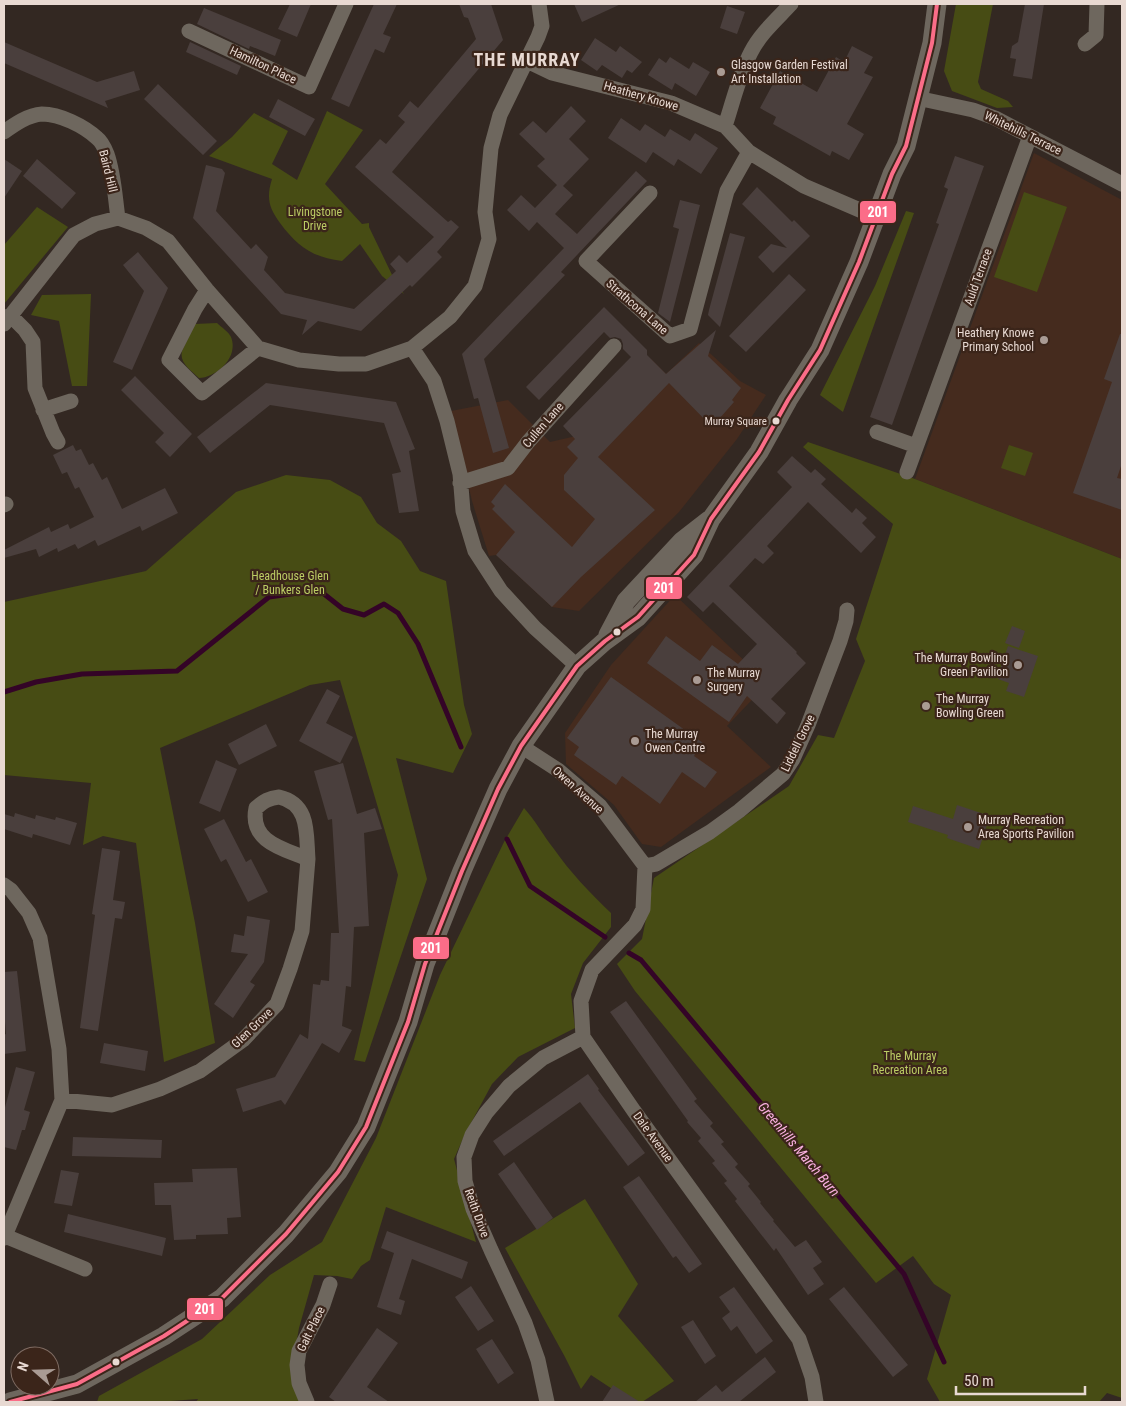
<svg xmlns="http://www.w3.org/2000/svg" width="1126" height="1406" viewBox="0 0 1126 1406" font-family="'Roboto Condensed',sans-serif">
  <style>
    .built { fill: #452b1e }
    .green { fill: #474c14 }
    .lines { fill: none; stroke-linecap: round; stroke-linejoin: round }
    .stream { stroke: #340427; stroke-width: 5 }
    .building { fill: #4a3f3d }
    .minor { stroke: #6e675e; stroke-width: 15 }
    .tertiary { stroke: #6e675e; stroke-width: 19 }
    .bus-1-casing { stroke: #3b251a; stroke-width: 8 }
    .bus-1 { stroke: #fb6d88; stroke-width: 4 }
    .poi-dot { fill: #a99b94; stroke: #3b251a; stroke-width: 2 }
    .bus-dot { fill: #e8d9d2; stroke: #3b251a; stroke-width: 2 }
    .labels { text-anchor: middle; dominant-baseline: central; stroke-width: 4.5; stroke-linejoin: round; paint-order: stroke }
    .bus-label { font-size: 11px; fill: #e8d9d2; stroke: #3b251a; text-anchor: end }
    .street-label { font-size: 12px; fill: #e8d9d2; stroke: #3b251a }
    .poi-label { font-size: 12px; fill: #e8d9d2; stroke: #3b251a; text-anchor: start }
    .park-label { font-size: 12px; fill: #bbcc64; stroke: #3b251a }
    .water-label { font-size: 14px; font-style: italic; fill: #fbb1e1; stroke: #3b251a }
    .district-label { font-size: 18px; font-weight: bold; letter-spacing: 1px; fill: #e8d9d2; stroke: #3b251a }
    .line-badge { stroke: #3b251a; stroke-width: 2 }
    .badge-label { font-size: 14px; text-anchor: middle; font-weight: bold; fill: #fff }
  </style>
  <rect width="100%" height="100%" fill="#332822"/>
  <path class="built" d="M1034,153L1122,200V559L915,479Z
    M699,343L740,381L766,395L737,439L679,512L579,611L552,607L496,555L489,556L472,501L451,411L508,400L550,442L576,436L651,359L666,374Z
    M675,595L768,683L727,726L771,767L661,847L642,844L614,805L566,764L565,733L611,665Z"/>
  <path class="green" d="M956,4H993L978,82L981,89L1008,101L1013,107L997,108L952,91L944,71Z
    M327,111L363,130L325,184L362,224L369,223V227L394,279L404,294L382,276L360,244L342,261C312,257 298,247 280,223C269,208 266,198 272,179L209,156L232,137L254,113L288,131L272,164L297,180Z
    M1024,192L1067,207L1037,292L994,277Z
    M37,207L68,227L4,304V245Z
    M906,211L914,213L843,412L820,395L875,286Z
    M91,294L87,386H72L59,321L31,315L42,295Z
    M217,323C221,327 229,332 231,337C239,357 217,377 199,378C191,370 179,363 182,351L195,324Z
    M808,442L915,479L1122,559V1398L1107,1393L1099,1402H940L927,1379L951,1295L934,1284L913,1256L876,1283L635,991L617,964L642,939L654,878L789,786L818,735L834,738L865,661L856,639L893,524L803,447Z
    M1009,445L1033,453L1025,476L1001,468Z
    M286,475L330,480L361,497L377,523L401,541L420,571L446,581L464,705L472,734L453,773L396,758L427,879L365,1062L354,1060L398,875L340,680L310,685L160,748L195,923L215,1043L164,1062L136,843L103,836L83,845L91,783L4,775V602L146,571L236,492Z
    M524,808C535,820 543,835 554,849C570,872 590,893 611,913V927L583,963L571,994L575,1028L518,1057L492,1084L465,1134L454,1159L476,1242L386,1207L370,1260L361,1266L352,1279L337,1276L314,1275L299,1328L291,1373L300,1402H196L198,1399L157,1402H97L99,1396L202,1339L270,1275L322,1242L376,1138L440,975L504,842Z
    M585,1199L638,1284L618,1316L674,1381L642,1402H632L591,1375L581,1389L565,1357L505,1248Z"/>
  <g class="lines">
    <path class="stream" d="M4,692L36,682L82,674L177,671L269,597L319,590L343,609L364,615L384,604L398,613L418,644L461,747
      M507,839L530,886L605,937
      M629,953L641,960L904,1274L944,1362"/>
  </g>
  <path class="building" d="M290,4H311L297,37L278,29Z
    M374,4H397L383,34L391,37L384,53L375,49L349,107L331,99Z
    M459,4H491L503,40L392,172L448,222L451,220L459,227L437,252L442,257L412,287L410,285L361,331L318,321L302,335L307,320L281,314L193,218L206,165L222,169L225,173L216,211L251,249L256,244L268,257L264,270L285,293L354,309L396,271L390,264L399,255L407,263L434,237L355,167L380,139L386,144L405,122L398,116L410,101L418,108L476,39L468,18L464,17Z
    M574,4H621L582,22Z
    M1025,4H1044L1032,79L1013,76L1016,59L1010,58L1012,46L1018,42Z
    M727,6L745,12L737,34L720,28Z
    M204,8L281,40L275,56L250,46L249,49L197,24Z
    M595,38L616,52L620,46L642,62L632,73L627,70L622,78L602,65L597,71L581,60Z
    M4,42L97,82L134,71L140,90L105,101L108,108L4,63Z
    M190,42L241,66L237,75L186,52Z
    M852,46L873,57L864,73L873,77L847,124L864,134L849,160L832,151L830,156L773,124L776,117L760,108L780,71L817,92L836,57L844,62Z
    M670,57L689,69L693,62L710,72L696,96L675,83L672,90L648,75L659,58L666,63Z
    M158,84L217,141L203,155L144,99Z
    M278,99L315,119L305,136L269,117Z
    M571,106L586,121L569,139L589,159L563,186L573,195L555,214L577,234L636,171L647,181L561,272L565,275L484,359L509,448L493,453L478,398L474,399L462,354L564,248L537,222L529,231L507,210L521,195L535,208L557,185L537,166L545,159L519,134L533,121L546,133Z
    M621,118L640,131L645,124L665,137L670,129L690,141L695,133L718,148L701,174L678,159L674,166L653,152L646,163L608,138Z
    M955,156L984,166L892,425L870,417L939,224L936,223L948,189L944,187Z
    M4,159L22,171L4,198Z
    M37,159L76,193L62,209L23,176Z
    M757,187L792,222L794,220L810,236L773,273L758,257L771,244L787,248L742,204Z
    M680,200L700,205L670,322L658,313L679,229L673,227Z
    M730,233L745,237L720,327L708,315L709,310Z
    M138,252L168,288L132,370L113,362L144,291L123,265Z
    M789,274L806,290L746,352L729,336Z
    M604,307L647,350V355L666,374L716,330L708,356L741,388L732,400L734,402L712,427L669,383L598,457L655,510L581,577L552,607L496,555L515,532L492,509L495,506L491,502L505,484L572,547L595,519L564,490V475L578,458L567,447L575,439L563,426L631,357L623,349V344L621,339L615,337L610,338L604,332L539,400L526,387Z
    M1120,334H1122V463L1117,478L1122,479V510L1073,493L1112,382L1104,379Z
    M135,376L192,434L170,457L155,442L164,433L121,390Z
    M266,383L396,402L415,449L409,451L419,511L399,513L392,474L401,472L384,423L270,405L210,453L197,437Z
    M73,445L76,451L81,449L89,465L93,463L102,480L107,477L122,509L165,488L178,513L142,531L140,526L98,546L95,540L78,549L75,544L58,552L57,548L39,557L36,549L4,558V550L49,527L51,532L68,524L70,529L94,517L79,487L75,489L67,472L62,474L53,455Z
    M792,456L811,473L815,469L826,479L821,484L852,513L856,508L867,518L862,523L876,537L861,553L808,502L767,546L774,553L763,564L755,558L729,586L797,652L796,653L806,663L771,699L786,713L777,724L747,696L729,722L647,663L666,636L700,661L712,645L738,664L757,644L713,602L703,612L687,597L792,487L777,472Z
    M1012,626L1025,631L1019,648L1005,643Z
    M1008,646L1038,656L1024,697L1006,691L1009,683L998,679L1000,672H999Z
    M611,677L703,743L694,756L717,772L705,788L682,772L660,804L622,776L616,785L574,755L579,747L567,738Z
    M327,689L340,696L326,723L353,737L340,763L299,741Z
    M266,724L277,746L239,765L228,744Z
    M216,760L237,769L220,812L199,803Z
    M343,763L357,814L375,808L382,829L364,833L369,926L354,927L351,987L346,986L342,1026L352,1030L339,1053L322,1043L285,1105L281,1100L243,1112L236,1089L275,1077L300,1034L308,1039L313,984L320,985L321,980L329,981L331,933H339L332,819L328,820L314,771Z
    M957,805L990,816L979,849L947,838L948,835L908,822L913,806L953,819Z
    M15,813L35,819L36,815L55,820L56,817L77,823L70,845L33,834L32,838L4,829V814L14,817Z
    M224,819L246,862L251,859L268,892L248,902L226,859L221,862L204,829Z
    M102,848L120,851L113,900L125,902L122,919L115,918L98,1031L80,1028L95,915L92,914Z
    M247,916L270,920L264,962L250,982L255,985L233,1018L214,1004L248,954L231,952L234,934L244,936Z
    M17,971L26,1051L4,1054V1035L6,1034L4,1010V972Z
    M626,1001L697,1099L694,1101L713,1123L710,1126L724,1142L721,1144L738,1164L735,1167L750,1184L748,1186L761,1202L760,1203L774,1220L773,1221L795,1247L806,1240L822,1262L813,1268L824,1284L808,1295L776,1248L774,1251L735,1201L737,1199L724,1183L727,1181L712,1163L715,1161L698,1141L701,1138L687,1122L688,1121L610,1012Z
    M104,1043L148,1051L145,1071L100,1063Z
    M16,1067L35,1072L24,1110L30,1112L25,1130H22L16,1150L4,1147V1111Z
    M588,1074L599,1089L598,1090L645,1153L628,1166L580,1102L504,1156L493,1141Z
    M73,1137L162,1140L161,1158L72,1156Z
    M514,1162L553,1218L537,1230L498,1174Z
    M237,1168L241,1217L227,1218L228,1234L196,1235V1239L174,1240L171,1205H155L154,1183L193,1182L192,1169Z
    M61,1170L79,1173L72,1206L54,1203Z
    M639,1176L702,1264L689,1273L676,1256L673,1258L623,1187Z
    M68,1214L166,1238L162,1256L64,1232Z
    M387,1231L468,1262L462,1279L412,1259L399,1299L405,1301L401,1315L377,1307L394,1253L381,1248Z
    M471,1286L494,1321L478,1331L455,1297Z
    M734,1287L773,1341L756,1354L737,1326L731,1331L722,1318L730,1312L719,1297Z
    M844,1287L908,1365L893,1377L829,1299Z
    M693,1320L716,1356L705,1364L681,1327Z
    M377,1328L398,1343L367,1387L389,1402H336L329,1397Z
    M492,1339L514,1373L498,1384L476,1349Z
    M765,1357L776,1372L739,1402H695L716,1385L722,1392Z
    M613,1385L640,1402H602Z"/>
  <g class="lines">
    <path class="minor" d="M189,31L309,87L346,4
      M1085,44L1096,35L1097,4
      M527,61L552,73L671,103L725,126L749,152L804,186L876,217
      M917,98L973,110L995,118L1122,184
      M725,126C733,102 739,75 751,52C760,34 777,19 791,4
      M4,132C15,124 28,115 42,114C60,114 84,126 97,138C101,141 105,149 107,154C114,174 115,197 118,218
      M650,193L586,261L670,336L690,329L727,191L749,152
      M207,290L195,309L169,360L202,393L258,348
      M10,315L25,330L33,342L35,388L53,433L58,442
      M4,324L74,235L95,224L118,218L146,228L168,241L207,290L258,348L299,360L339,364H366L412,348L450,317L475,286L489,239L485,212L491,148L500,115L538,37L542,26L539,4
      M412,348L434,381L447,421L460,474L463,511L475,551L501,591L535,628L577,666
      M43,410L71,401
      M877,432L916,446
      M907,472L1030,136
      M460,483L508,468L528,442L614,346
      M4,505L6,504
      M521,746L558,770L600,806L645,866
      M279,797C310,804 306,834 308,859C284,849 249,842 256,808C264,801 269,798 279,797Z
      M645,866L643,909L635,925L592,970L581,1001L583,1037L634,1111L799,1339L812,1377L816,1402
      M645,866L656,864L710,832L739,811L783,774L793,759L808,725L840,641L846,621L847,610
      M4,885L11,890L29,913L40,938L59,1049L62,1100L4,1238
      M62,1100L112,1105L160,1089L200,1071L243,1040L277,1004L290,969L302,931L308,859
      M5,1236L85,1269
      M307,1402L299,1383L297,1365L299,1351L323,1305L330,1284
      M547,1402L538,1360L525,1323L491,1250L473,1209L465,1181L464,1157L472,1135L486,1113L509,1086L543,1058L583,1037"/>
    <path class="tertiary" d="M608,635L626,601L682,541L709,520
      M10,1402L77,1384L164,1336L222,1298L286,1234L338,1172L366,1127L408,1022L425,964L462,871L498,789L521,746L577,666L605,641L638,617L694,555L711,519L759,452L788,400L820,350L859,262L892,174L906,146L932,43L937,4"/>
    <g class="bus-1-casing">
      <path id="bus-1" d="M10,1402L77,1384L164,1336L222,1298L286,1234L338,1172L366,1127L408,1022L425,964L462,871L498,789L521,746L577,666L605,641L638,617L694,555L711,519L759,452L788,400L820,350L859,262L892,174L906,146L932,43L937,4"/>
    </g>
    <use href="#bus-1" class="bus-1"/>
  </g>
  <g class="poi-dot">
    <circle cx="721" cy="72" r="5"/>
    <circle cx="1044" cy="340" r="5"/>
    <circle cx="1018" cy="665" r="5"/>
    <circle cx="697" cy="680" r="5"/>
    <circle cx="926" cy="706" r="5"/>
    <circle cx="635" cy="741" r="5"/>
    <circle cx="968" cy="827" r="5"/>
  </g>
  <g class="bus-dot">
    <circle cx="776" cy="421" r="4.5"/>
    <circle cx="617" cy="632" r="4.5"/>
    <circle cx="116" cy="1362" r="4.5"/>
  </g>
  <g class="labels">
    <g class="bus-label">
      <text x="767" y="421">Murray Square</text>
    </g>
    <g class="street-label">
      <text transform="translate(263 65) rotate(25)">Hamilton Place</text>
      <text transform="translate(641 96) rotate(16)">Heathery Knowe</text>
      <text transform="translate(1023 133) rotate(26)">Whitehills Terrace</text>
      <text transform="translate(108 171) rotate(76)">Baird Hill</text>
      <text transform="translate(978 277) rotate(-70)">Auld Terrace</text>
      <text transform="translate(637 307) rotate(41)">Strathcona Lane</text>
      <text transform="translate(543 425) rotate(-49)">Cullen Lane</text>
      <text transform="translate(798 743) rotate(-64)">Liddell Grove</text>
      <text transform="translate(578 790) rotate(42)">Owen Avenue</text>
      <text transform="translate(252 1028) rotate(-44)">Glen Grove</text>
      <text transform="translate(653 1137) rotate(54)">Dale Avenue</text>
      <text transform="translate(477 1213) rotate(70)">Reith Drive</text>
      <text transform="translate(311 1329) rotate(-64)">Galt Place</text>
    </g>
    <g class="poi-label">
      <text x="731" y="65">Glasgow Garden Festival<tspan x="731" dy="14">Art Installation</tspan></text>
      <text x="1034" y="333" text-anchor="end">Heathery Knowe<tspan x="1034" dy="14">Primary School</tspan></text>
      <text x="1008" y="658" text-anchor="end">The Murray Bowling<tspan x="1008" dy="14">Green Pavilion</tspan></text>
      <text x="707" y="673">The Murray<tspan x="707" dy="14">Surgery</tspan></text>
      <text x="936" y="699">The Murray<tspan x="936" dy="14">Bowling Green</tspan></text>
      <text x="645" y="734">The Murray<tspan x="645" dy="14">Owen Centre</tspan></text>
      <text x="978" y="820">Murray Recreation<tspan x="978" dy="14">Area Sports Pavilion</tspan></text>
    </g>
    <g class="park-label">
      <text x="315" y="212">Livingstone<tspan x="315" dy="14">Drive</tspan></text>
      <text x="290" y="576">Headhouse Glen<tspan x="290" dy="14">/ Bunkers Glen</tspan></text>
      <text x="910" y="1056">The Murray<tspan x="910" dy="14">Recreation Area</tspan></text>
    </g>
    <g class="water-label">
      <text transform="translate(799 1149) rotate(50)">Greenhills March Burn</text>
    </g>
    <g class="district-label">
      <text x="527" y="59">THE MURRAY</text>
    </g>
  </g>
  <g class="line-badge">
    <rect x="859" y="200" width="38" height="24" rx="5" fill="#fb6d88"/>
    <rect x="645" y="576" width="38" height="24" rx="5" fill="#fb6d88"/>
    <rect x="412" y="936" width="38" height="24" rx="5" fill="#fb6d88"/>
    <rect x="186" y="1297" width="38" height="24" rx="5" fill="#fb6d88"/>
  </g>
  <g class="badge-label">
    <text x="878" y="217">201</text>
    <text x="664" y="593">201</text>
    <text x="431" y="953">201</text>
    <text x="205" y="1314">201</text>
  </g>
  <rect width="1126" height="1406" fill="none" stroke="#e8d9d2" stroke-width="10"/>
  <g transform="translate(35 1371) rotate(290)"><circle r="24" fill="#3b251a" stroke="#806d64"/>
  <path d="M0-4L9 19L0 12L-9 19Z" fill="#a99b94"/>
  <text y="-8" font-size="14" font-weight="bold" text-anchor="middle" fill="#e8d9d2">N</text>
  </g>
  <path d="M956 1386v8h129v-8" fill="none" stroke="#e8d9d2" stroke-width="2.5"/>
  <text x="964" y="1386" font-size="15" fill="#e8d9d2" stroke="#3b251a" stroke-width="4" paint-order="stroke">50 m</text>
</svg>
